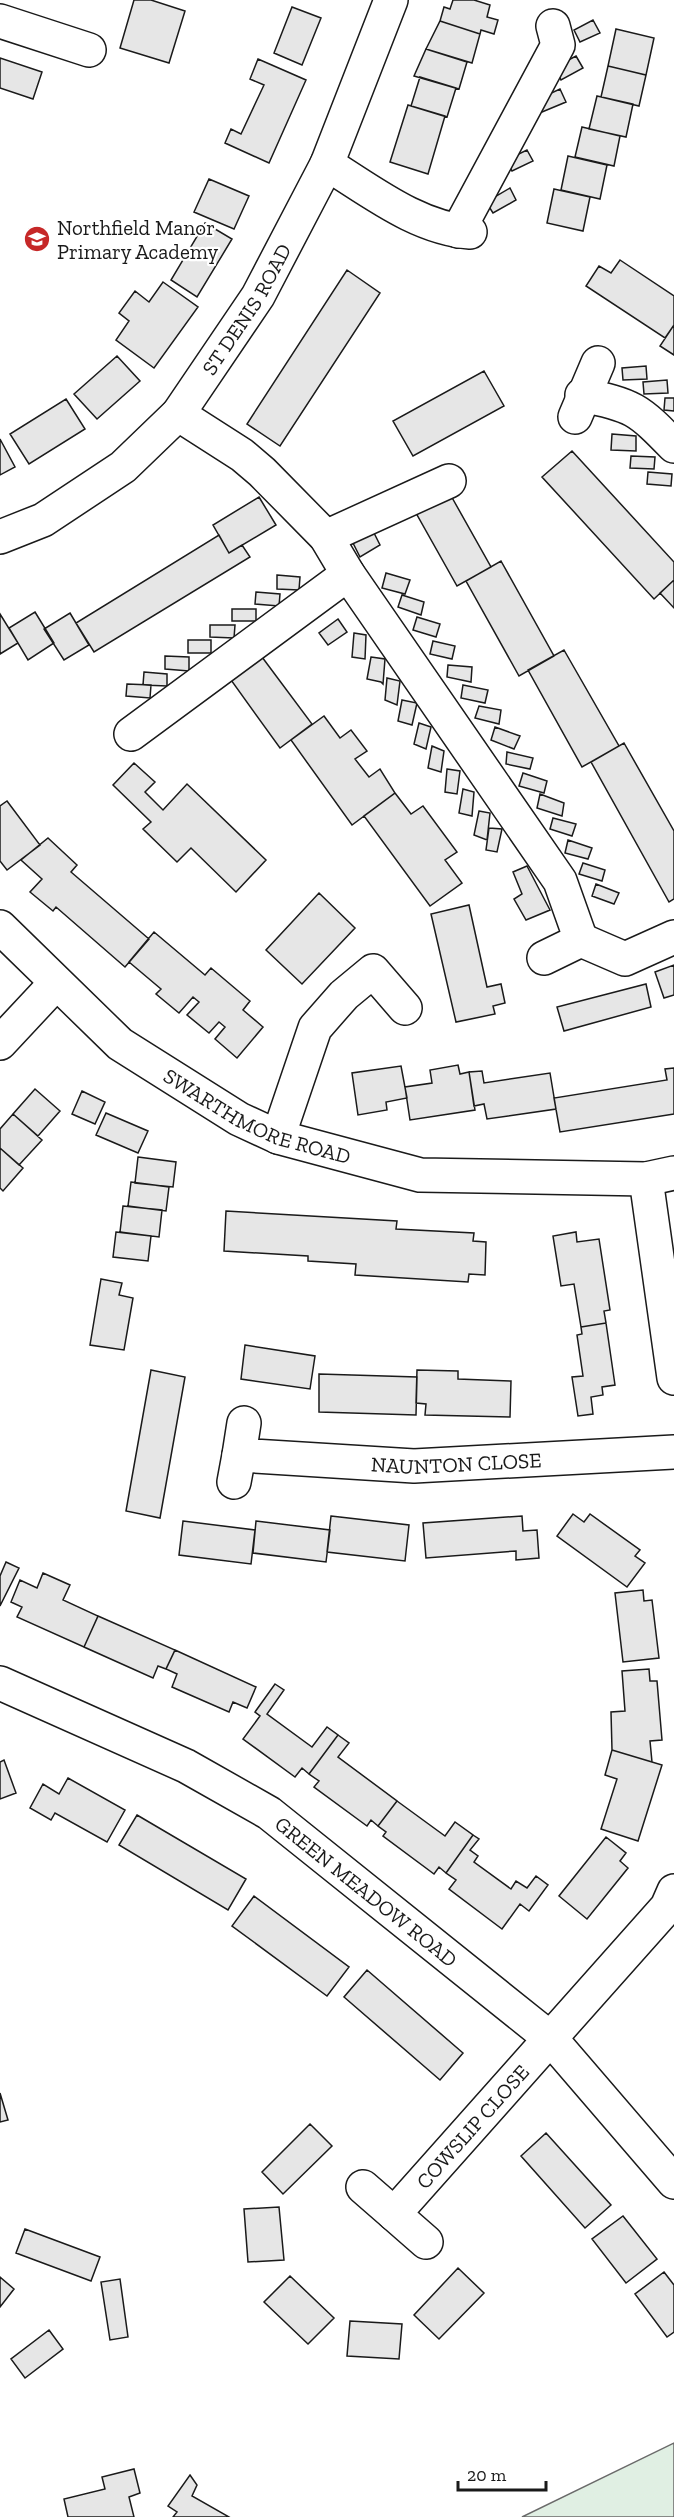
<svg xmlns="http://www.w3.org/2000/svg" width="674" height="2517" viewBox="0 0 674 2517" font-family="'Zilla Slab',serif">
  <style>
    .green { fill: #e0efe3; stroke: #6a6a6a; stroke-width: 1.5 }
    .building { fill: #e6e6e6; stroke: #1a1a1a; stroke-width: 1.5 }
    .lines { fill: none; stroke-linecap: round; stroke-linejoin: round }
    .minor-casing { stroke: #1a1a1a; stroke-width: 36 }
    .minor { stroke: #fff; stroke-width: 33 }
    .labels { text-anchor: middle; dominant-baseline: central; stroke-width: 4.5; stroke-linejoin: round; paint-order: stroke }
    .poi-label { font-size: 21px; fill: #1a1a1a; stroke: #fff; text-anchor: start }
    .street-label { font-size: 21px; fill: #1a1a1a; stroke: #fff }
  </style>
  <rect width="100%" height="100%" fill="#fff"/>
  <path class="green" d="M674,2443V2517H522Z"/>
  <path class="building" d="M134,0H151L185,11L169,63L120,48Z
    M453,0H474L490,5L487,17L498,20L494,34L481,30L480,34L440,21L444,7L450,9Z
    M292,7L321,18L302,65L274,53Z
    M593,20L600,33L580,42L574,30Z
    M440,21L480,34L472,63L426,49Z
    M616,29L654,38L646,75L608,66Z
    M426,49L467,62L459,89L414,76Z
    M576,56L583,68L561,80L555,67Z
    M0,58L42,72L33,99L0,88Z
    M258,59L306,80L269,163L225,143L231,129L241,134L264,85L250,79Z
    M608,66L646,75L639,106L601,97Z
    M420,77L456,88L447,117L411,106Z
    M560,89L566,102L542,112L536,100Z
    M597,96L633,104L626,137L589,129Z
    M408,105L445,116L428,174L390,162Z
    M582,127L620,136L614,166L575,157Z
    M527,150L533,161L512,171L506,160Z
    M568,156L607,165L600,199L561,190Z
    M209,179L249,196L234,229L194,212Z
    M510,188L516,200L493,213L486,202Z
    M554,189L590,197L583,231L547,223Z
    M205,223L232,239L197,297L171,280Z
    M620,260L674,296V325L665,338L586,286L599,266L611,273Z
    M347,270L380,293L280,446L247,424Z
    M163,282L198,307L154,368L116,340L129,321L119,313L135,291L149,302Z
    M674,325V355L660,346Z
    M117,356L140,381L97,419L74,394Z
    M646,366L647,379L623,380L622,368Z
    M484,371L504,406L413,456L393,421Z
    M667,380L668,393L644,394L643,382Z
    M665,398H674V411L664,410Z
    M66,399L85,429L29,464L10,434Z
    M612,434L636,436V451L611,450Z
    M0,439L15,467L0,475Z
    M572,451L674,562V580L654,599L542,477Z
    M631,456L655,457L654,469L630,468Z
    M648,472L672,474L671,486L647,484Z
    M450,494L491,567L457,586L416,513Z
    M259,497L276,525L229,553L213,525Z
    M373,531L380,545L360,557L353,543Z
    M219,535L229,553L242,545L250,557L94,652L76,623Z
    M501,561L554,656L519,676L466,581Z
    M386,573L410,580L405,594L382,588Z
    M277,575L300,577L299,590L277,589Z
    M674,580V608L660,593Z
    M256,592L280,594L279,606L255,604Z
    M402,595L424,602L421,615L398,607Z
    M232,609H256V621H232Z
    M35,612L54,643L28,660L9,628Z
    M70,613L89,645L64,660L44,629Z
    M0,614L18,643L0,654Z
    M417,617L440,624L436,637L413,630Z
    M338,619L347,632L328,645L319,633Z
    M210,625H235L234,638L210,637Z
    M354,633L366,635L365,659L352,657Z
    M188,640H211V653H188Z
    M433,641L455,646L452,659L430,654Z
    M564,650L619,746L582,767L528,670Z
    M165,656L189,657V671L165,669Z
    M262,657L312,724L280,748L231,680Z
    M371,657L385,659L383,684L381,682L367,679Z
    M448,665L472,667L471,682L447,677Z
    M144,672L167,674V686L143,685Z
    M387,678L400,681L397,705L385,700Z
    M127,684L151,685L150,698L126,696Z
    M463,685L488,690L485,703L461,698Z
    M402,700L417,703L412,725L398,721Z
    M479,706L501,710L499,724L475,718Z
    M324,716L340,738L351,730L367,751L355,759L369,777L380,769L395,793L352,825L291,740Z
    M419,723L431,727L426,749L414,744Z
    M495,727L520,736L514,749L491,740Z
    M624,743L674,831V899L669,902L591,762Z
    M432,746L444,751L441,772L428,768Z
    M507,752L533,758L530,769L506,764Z
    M134,763L155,782L145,792L163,810L187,784L266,860L236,892L191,848L177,862L143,829L151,822L113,785Z
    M447,769L460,771L457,794L445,792Z
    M523,773L547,781L544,793L519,786Z
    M463,789L474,792L472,816L459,813Z
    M395,793L411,814L423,806L457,852L445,860L462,883L430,906L364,816Z
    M540,794L564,803L562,816L537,808Z
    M7,801L40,845L7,870L0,861V806Z
    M479,811L490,813L487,840L474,835Z
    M553,818L576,824L572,836L550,829Z
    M489,828L502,829L497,852L486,850Z
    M48,838L77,865L71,872L149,939L125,967L56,907L53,911L30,892L42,879L21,860Z
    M568,840L592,848L588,859L565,853Z
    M583,863L605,870L602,881L579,874Z
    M527,866L550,910L526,920L514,899L522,894L513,872Z
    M596,884L619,893L614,904L592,896Z
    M319,893L355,928L302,984L266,950Z
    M469,905L487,987L501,984L505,1003L493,1006L495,1014L456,1022L431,914Z
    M154,932L205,975L211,968L250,1001L243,1010L263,1027L237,1058L215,1039L225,1027L219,1022L209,1033L187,1015L199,1002L193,997L179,1013L156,994L161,989L129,962Z
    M674,965V995L664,998L655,972Z
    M646,984L651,1007L564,1031L557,1007Z
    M458,1065L460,1074L469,1072L475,1110L410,1120L405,1087L432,1083L430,1070Z
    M401,1066L407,1098L386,1102L387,1110L358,1115L352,1073Z
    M674,1068V1114L560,1132L554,1098L667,1080L665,1069Z
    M482,1071L484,1083L550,1073L556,1109L487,1119L484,1104L474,1106L469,1072Z
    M35,1089L60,1111L38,1136L13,1114Z
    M82,1091L105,1102L95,1124L72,1114Z
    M106,1113L148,1131L138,1153L96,1135Z
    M13,1114L42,1140L19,1165L0,1148V1129Z
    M0,1148L23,1168L3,1191L0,1188Z
    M138,1157L176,1162L173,1187L135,1183Z
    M131,1182L169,1187L166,1211L128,1206Z
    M123,1206L162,1210L159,1237L120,1232Z
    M226,1211L397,1221L396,1229L474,1233L473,1241L486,1242L485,1275L469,1274L468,1282L355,1275L356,1264L308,1261V1256L224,1251Z
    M116,1232L151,1236L148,1261L113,1257Z
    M576,1232L577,1242L599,1239L610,1310L604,1311L606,1323L581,1327L574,1284L561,1286L553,1236Z
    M101,1279L122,1283L119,1295L133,1298L124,1350L90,1345Z
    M606,1323L615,1385L602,1387L603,1395L591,1397L593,1414L578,1416L572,1377L583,1376L577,1335L582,1334L581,1327Z
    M245,1345L315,1356L310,1389L241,1379Z
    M151,1370L185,1377L160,1518L126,1511Z
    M417,1370L458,1371V1379L511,1381L510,1417L425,1415L426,1404L416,1403Z
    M319,1374L417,1377L416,1415L319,1412Z
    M573,1514L584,1522L590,1514L640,1550L635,1556L645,1563L627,1587L557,1536Z
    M331,1516L409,1525L405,1561L327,1552Z
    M522,1516L523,1531L537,1530L539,1558L516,1560V1551L426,1558L423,1523Z
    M183,1521L255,1530L251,1564L179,1555Z
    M256,1521L330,1530L326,1562L253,1553Z
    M6,1562L19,1568L0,1606V1576Z
    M43,1573L70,1585L63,1600L98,1616L84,1647L17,1617L22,1607L11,1602L20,1580L37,1588Z
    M643,1590L644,1601L652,1600L659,1658L623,1662L615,1593Z
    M98,1616L175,1650L166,1669L158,1666L153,1678L84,1647Z
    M175,1650L256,1687L247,1708L233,1702L229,1712L172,1687L177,1674L166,1669Z
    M649,1669L650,1681H657L662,1740L650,1741L652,1762L612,1750L611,1712L625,1711L622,1671Z
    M275,1684L284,1690L267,1714L312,1747L327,1727L338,1735L309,1774L302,1768L295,1777L243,1739L260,1716L255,1712Z
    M338,1735L349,1743L338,1757L397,1801L378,1826L371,1820L367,1826L314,1787L319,1781L309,1774Z
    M612,1750L662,1765L638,1841L601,1829L617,1779L605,1775Z
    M4,1760L16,1793L0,1799V1762Z
    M68,1778L125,1810L107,1842L55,1813L51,1820L30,1808L43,1784L59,1794Z
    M397,1801L445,1836L455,1822L473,1835L446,1873L439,1867L434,1874L383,1836L386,1832L378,1826Z
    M137,1815L246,1879L228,1910L119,1845Z
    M473,1835L479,1839L470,1850L478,1856L474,1862L511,1889L516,1881L527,1888L536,1876L548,1885L529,1911L520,1904L502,1929L449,1889L456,1880L446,1873Z
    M606,1837L626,1853L620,1861L628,1868L587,1919L559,1896Z
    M254,1896L349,1967L327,1996L232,1926Z
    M367,1970L463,2053L440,2080L344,1997Z
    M0,2093L8,2120L0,2122Z
    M310,2124L332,2146L283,2194L262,2172Z
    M546,2133L611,2205L585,2228L521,2156Z
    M279,2207L284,2260L248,2262L244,2209Z
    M623,2216L657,2259L626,2283L592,2239Z
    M25,2229L100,2257L91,2281L16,2253Z
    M458,2268L484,2293L439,2339L414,2315Z
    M664,2272L674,2285V2332L667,2337L635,2294Z
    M290,2276L334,2318L308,2344L264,2302Z
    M0,2277L14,2289L0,2307Z
    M120,2279L128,2337L110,2340L101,2282Z
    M350,2321L402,2324L399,2359L347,2356Z
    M49,2330L63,2349L25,2378L11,2359Z
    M134,2469L140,2493L129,2497L134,2517H68L64,2499L105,2489L102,2477Z
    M190,2475L197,2485L192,2496L229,2517H173L177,2512L168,2506Z"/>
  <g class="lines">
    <g class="minor-casing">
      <g id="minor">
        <path d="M0,21L89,50"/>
        <path d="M327,164C371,191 417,228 470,232"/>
        <path d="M458,231L558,45L553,26"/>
        <path d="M582,395C633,405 638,409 674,446"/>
        <path d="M178,414L242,455L262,472L326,537L348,574L560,881L581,940L544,958"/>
        <path d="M575,417L598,363"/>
        <path id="s1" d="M0,537L43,520L123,467L178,414L258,296L327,164L391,0"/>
        <path d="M326,537L449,481"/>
        <path d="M131,734L348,574"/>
        <path id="s2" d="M0,927L120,1044L239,1119L278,1137L420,1175L646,1179L674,1173"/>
        <path d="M581,940L625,959L674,937"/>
        <path d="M0,1043L56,983"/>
        <path d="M278,1137L315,1028L344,995L373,971L405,1008"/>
        <path d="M646,1179L674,1378"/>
        <path id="s3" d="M244,1423L239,1455L414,1466L674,1452"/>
        <path d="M234,1482L239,1455"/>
        <path id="s4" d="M0,1683L186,1766L269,1813L551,2039L674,2182"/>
        <path d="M363,2187L394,2214"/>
        <path id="s5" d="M426,2242L394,2214L667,1907L674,1891"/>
      </g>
    </g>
    <use href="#minor" class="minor"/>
  </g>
  <defs>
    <g id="school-disc" transform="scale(1.35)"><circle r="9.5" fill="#c62828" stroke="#fff"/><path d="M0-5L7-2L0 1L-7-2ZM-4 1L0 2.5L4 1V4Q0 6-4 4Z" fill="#fff"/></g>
  </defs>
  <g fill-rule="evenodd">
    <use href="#school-disc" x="37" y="239"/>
  </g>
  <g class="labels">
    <g class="poi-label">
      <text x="57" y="227">Northfield Manor<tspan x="57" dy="24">Primary Academy</tspan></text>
    </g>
    <g class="street-label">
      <text stroke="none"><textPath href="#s1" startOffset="344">ST DENIS ROAD</textPath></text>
      <text stroke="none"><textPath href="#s2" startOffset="324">SWARTHMORE ROAD</textPath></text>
      <text stroke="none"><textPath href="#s3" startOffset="250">NAUNTON CLOSE</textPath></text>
      <text stroke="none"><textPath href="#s4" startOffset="424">GREEN MEADOW ROAD</textPath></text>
      <text stroke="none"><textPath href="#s5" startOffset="160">COWSLIP CLOSE</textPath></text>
    </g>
  </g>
  <path d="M458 2481v9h88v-9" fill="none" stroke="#1a1a1a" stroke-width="3"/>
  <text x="467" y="2481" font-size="18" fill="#1a1a1a" stroke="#ffffff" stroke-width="4.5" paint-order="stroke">20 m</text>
</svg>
